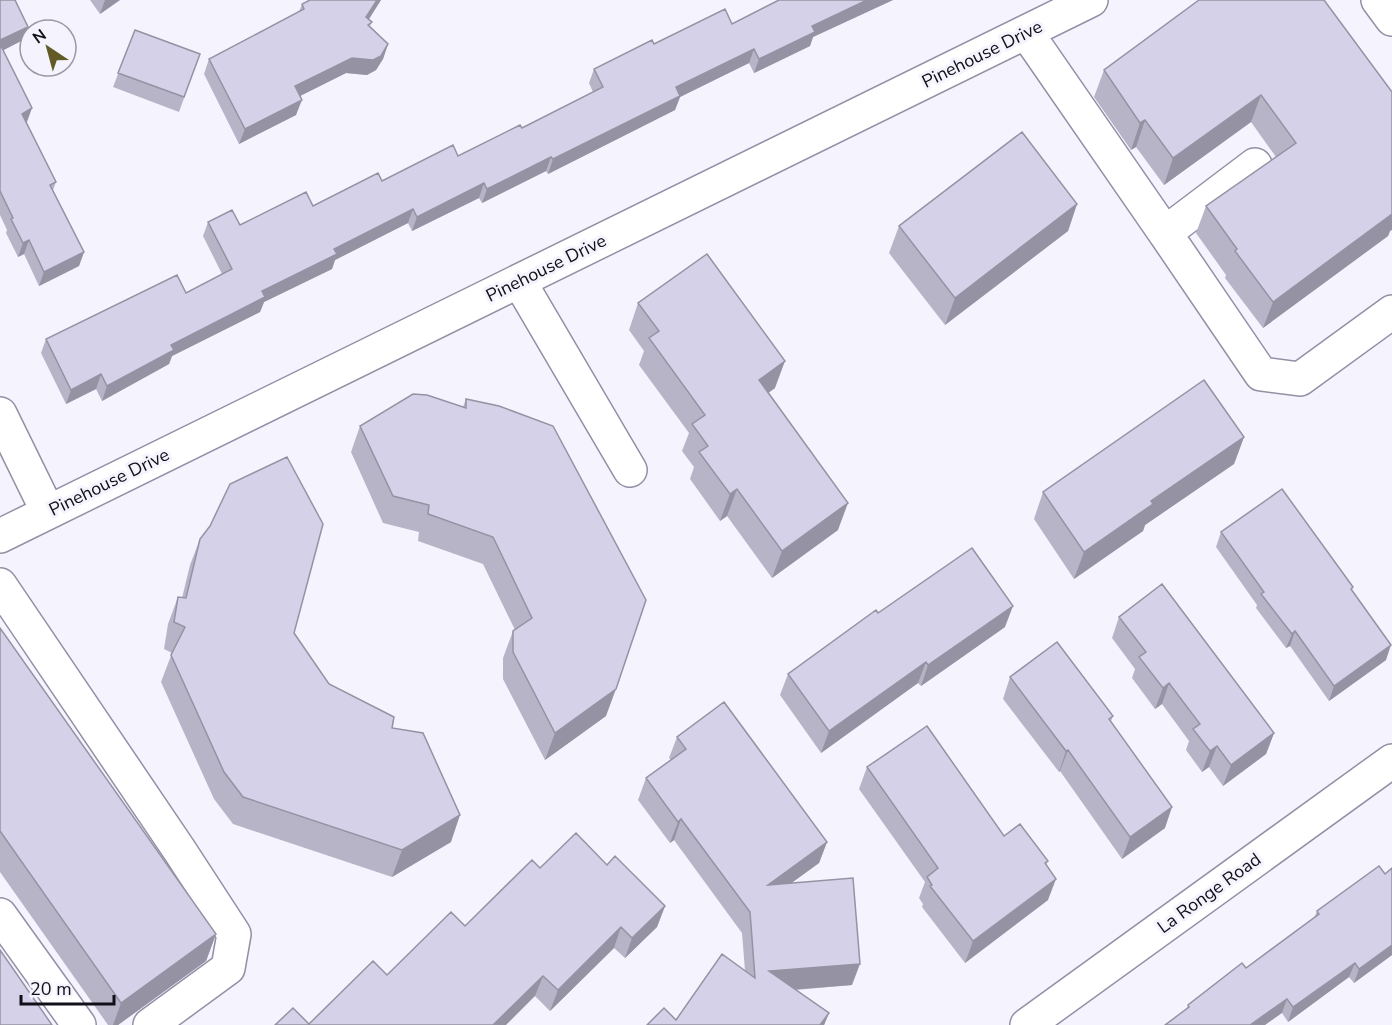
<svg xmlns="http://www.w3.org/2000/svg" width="1392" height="1025" viewBox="0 0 1392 1025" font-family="'Nunito Sans',sans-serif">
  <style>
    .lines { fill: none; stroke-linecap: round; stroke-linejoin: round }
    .minor-casing { stroke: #938fa5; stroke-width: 36 }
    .minor { stroke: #fff; stroke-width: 33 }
    .wall { fill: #b7b4c8 }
    .shaded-wall { fill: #9592a3 }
    .building { fill: #d5d1e9; stroke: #9592a3; stroke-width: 1.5 }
    .labels { text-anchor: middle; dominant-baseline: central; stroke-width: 6; stroke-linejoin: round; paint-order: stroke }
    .street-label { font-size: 18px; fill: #110f17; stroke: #f5f4fe }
  </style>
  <rect width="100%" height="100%" fill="#f5f4fe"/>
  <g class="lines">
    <g class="minor-casing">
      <path id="minor" d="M1378,0L1392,19
        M1026,32L1165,233
        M1255,165L1165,233L1261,374L1300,379L1392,312
        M519,281L630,470
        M0,414L48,512
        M0,536L1091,0
        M0,585L180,851L234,934L228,968L150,1025
        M0,915L79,1025
        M1027,1025L1392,761"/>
    </g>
    <use href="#minor" class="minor"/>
  </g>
  <path class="wall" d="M0,0L28,27L23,40L3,50L27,123L56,182L53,190L84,252L79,266L39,286L24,254L18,257L6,233L7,230L0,215Z
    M90,0H120L100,14Z
    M381,0L368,19L372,22L370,26L388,44L383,59L376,70L367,75L346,73L300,96L296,115L239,144L204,74L209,59L299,12L302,4Z
    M779,0H893L813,37L810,46L754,73L749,63L680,97L675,110L548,174L546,171L482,203L479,198L412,231L408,223L335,260L332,269L264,302L260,312L172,356L169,364L102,401L96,389L66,404L41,353L46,339L186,293L222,274L203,236L208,222L240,225L313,206L382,181L458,156L522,128L593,92L589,83L594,69L654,44L732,24Z
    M1199,0L1390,231L1388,236L1263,328L1225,278L1226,275L1196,233L1206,206L1276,157L1251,122L1164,185L1136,147L1131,150L1094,97L1104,70Z
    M135,30L200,54L179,112L113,87Z
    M1077,204L1068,231L945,325L889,253L899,226Z
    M638,303L775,388L768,393L838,530L772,578L727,516L720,521L690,479L694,467L682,451L689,433L639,365L644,351L629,330Z
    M466,399L606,716L545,760L503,679V658L513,631L515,630L483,564L418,541L419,532L383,523L351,452L360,426L463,407Z
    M1244,437L1234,464L1145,525L1143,531L1074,579L1034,519L1043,492Z
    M1221,532L1353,587L1352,590L1386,660L1329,701L1290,646L1286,648L1256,608L1257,605L1216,547Z
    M200,539L294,633L329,684L392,728L451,842L392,877L233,824L214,799L161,682L172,653L164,649L168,624L178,597L182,598L190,565Z
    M878,613L1005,627L921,686L918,683L821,753L780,695L788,674Z
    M1119,617L1274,733L1266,754L1223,786L1209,767L1202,772L1186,750L1189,741L1162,704L1155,709L1132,678L1135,669L1112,638Z
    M0,628L216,934L206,961L118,1025H108L0,872Z
    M1010,677L1113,716L1111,721L1165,828L1122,859L1060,771L1059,772L1003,699Z
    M677,737L827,842L819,863L791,883L852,985L796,990L829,1013L824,1025H647L676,1020L745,971L742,933L674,840L670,843L638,800L646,778L671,760L669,758Z
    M867,767L1004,836L1048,861L1046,865L1048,900L965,963L922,907L923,904L919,898L925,882L859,789Z
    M607,865L665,906L657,927L625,958L614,948L550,1011L535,996L309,1024L465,926L540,868Z
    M1392,868V955L1354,983L1349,977L1288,1022L1282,1013L1186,1010L1188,1005L1246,968L1314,918L1317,911L1385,874Z"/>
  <path class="shaded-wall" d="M105,0H120L100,14Z
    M377,0H381L361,32L366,17Z
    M867,0H893L813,37L810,46L754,73L759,59L812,26Z
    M28,27L23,40L0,52V40Z
    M388,44L383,59L376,70L367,75L346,73L290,101L295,86L352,58Z
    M754,49L749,63L680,97L675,110L548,174L553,159L676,87Z
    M1261,95L1251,122L1164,185L1173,158Z
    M302,100L296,115L239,144L245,129Z
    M32,108L27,122L17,127L22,114Z
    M1145,120L1136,147L1131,150L1140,123Z
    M551,157L546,171L482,203L487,189Z
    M484,183L479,198L412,231L417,217Z
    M1077,204L1068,231L945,325L955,298Z
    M413,209L408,223L335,260L332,269L264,302L260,312L172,356L169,364L102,401L107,386L171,345L334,249Z
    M1392,214V230L1390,231L1388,236L1263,328L1273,302Z
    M29,240L24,254L18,257L23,243Z
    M84,252L79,266L39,286L44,272Z
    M785,361L775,388L749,407L759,380Z
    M101,374L96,389L66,404L71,390Z
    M1244,437L1234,464L1145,525L1143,531L1074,579L1084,552L1151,501Z
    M737,489L727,516L720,521L730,494Z
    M848,503L838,530L772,578L782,551Z
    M1013,606L1005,627L921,686L928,665Z
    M1295,631L1290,646L1286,648L1292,634Z
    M1391,645L1386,660L1329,701L1334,686Z
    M926,662L918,683L821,753L829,731Z
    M1169,683L1162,704L1155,709L1163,688Z
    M616,689L606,716L545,760L555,733Z
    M1274,733L1266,754L1223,786L1231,765Z
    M1217,746L1209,767L1202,772L1210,751Z
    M1068,750L1060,771L1059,772L1066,751Z
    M1172,807L1165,828L1122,859L1130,837Z
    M460,815L451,842L392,877L402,850Z
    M681,819L674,840L670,843L678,822Z
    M827,842L819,863L760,906L768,885Z
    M1056,879L1048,900L965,963L973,941Z
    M665,906L657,927L625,958L632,938Z
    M621,927L614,948L550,1011L558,990Z
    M216,934L206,961L118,1025H113L121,1003Z
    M1392,945V955L1354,983L1359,969Z
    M1355,963L1349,977L1288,1022L1293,1007Z
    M860,964L852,985L762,992L769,971Z
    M543,976L535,996L506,1025H493Z
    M1287,999L1282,1013L1265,1025H1250Z
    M829,1013L824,1025H820Z"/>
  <path class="building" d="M0,0H15L28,27L0,40Z
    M310,0H377L366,17L372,22L368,25L388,44L381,56L373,60L352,58L295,86L302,100L245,129L209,59L304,9L302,4Z
    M779,0H867L812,26L815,32L759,59L754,49L676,87L680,96L553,159L551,157L487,189L484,183L417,217L413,209L334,249L337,254L262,291L265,297L171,345L174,350L107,386L101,374L71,390L46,339L177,275L186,293L232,269L208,222L232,210L240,225L306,192L313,206L378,173L382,181L453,145L458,156L520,125L522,128L603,87L594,69L652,40L654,44L725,9L732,24Z
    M1199,0H1324L1392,92V214L1273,302L1235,251L1237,249L1206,206L1296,143L1261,95L1173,158L1145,120L1140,123L1104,70Z
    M135,30L200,54L184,97L118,73Z
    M0,44L32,108L22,114L56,182L50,185L84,252L44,272L29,240L23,243L11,219L13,218L0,191Z
    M1022,132L1077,204L955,298L899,226Z
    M707,254L785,361L759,380L848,503L782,551L737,489L730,494L699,452L708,446L692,424L705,415L649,338L659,331L638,303Z
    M1204,380L1244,437L1151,501L1153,504L1084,552L1043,492Z
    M413,394L427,395L466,408V399L499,406L553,426L646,600L616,689L555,733L513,652V631L532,618L493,537L428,514L429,505L393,496L360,426Z
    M287,457L323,524L294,633L329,684L394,717L392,728L423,733L460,815L402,850L243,797L224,772L171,655L185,627L174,622L178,597L186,598L200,539L210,526L230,484Z
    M1282,489L1353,587L1351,589L1391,645L1334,686L1295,631L1292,634L1261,594L1264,592L1221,532Z
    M972,548L1013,606L928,665L926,662L829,731L788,674L876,610L878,613Z
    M1162,584L1274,733L1231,765L1217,746L1210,751L1193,729L1200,724L1169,683L1163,688L1139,657L1146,652L1119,617Z
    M0,628L216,934L121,1003L0,831Z
    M1057,642L1113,716L1109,719L1172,807L1130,837L1068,750L1066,751L1010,677Z
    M724,702L827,842L768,885L853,878L860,964L769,971L829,1013L820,1025H647L664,1008L676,1020L722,954L755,978L750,912L681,819L678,822L646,778L686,749L677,737Z
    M927,726L1004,836L1020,824L1048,861L1045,863L1056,879L973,941L930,886L932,885L927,877L938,868L867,767Z
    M576,833L607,865L615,856L665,906L632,938L621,927L558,990L543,976L493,1025H275L293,1008L309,1024L373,961L387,975L451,912L465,926L532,860L540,868Z
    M1379,866L1385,874L1392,868V945L1359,969L1355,963L1293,1007L1287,999L1250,1025H1165L1189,1007L1188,1005L1242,963L1246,968L1319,914L1317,911Z
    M0,950L52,1025H0Z"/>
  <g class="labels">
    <g class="street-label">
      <text transform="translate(982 54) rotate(-26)">Pinehouse Drive</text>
      <text transform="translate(546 268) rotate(-26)">Pinehouse Drive</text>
      <text transform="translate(109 482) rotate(-26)">Pinehouse Drive</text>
      <text transform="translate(1209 893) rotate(-36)">La Ronge Road</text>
    </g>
  </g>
  <g transform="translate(48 48) rotate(324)"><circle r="28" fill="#f5f4fe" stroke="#9a98a2" stroke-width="1.5"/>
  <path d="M0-4.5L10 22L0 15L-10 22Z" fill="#625b28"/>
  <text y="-9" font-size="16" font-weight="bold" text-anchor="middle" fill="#110f17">N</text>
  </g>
  <path d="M21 995v9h93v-9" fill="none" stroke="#110f17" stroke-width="3"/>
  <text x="30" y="995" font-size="18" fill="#110f17" stroke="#f5f4fe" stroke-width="4.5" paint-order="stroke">20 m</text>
</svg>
